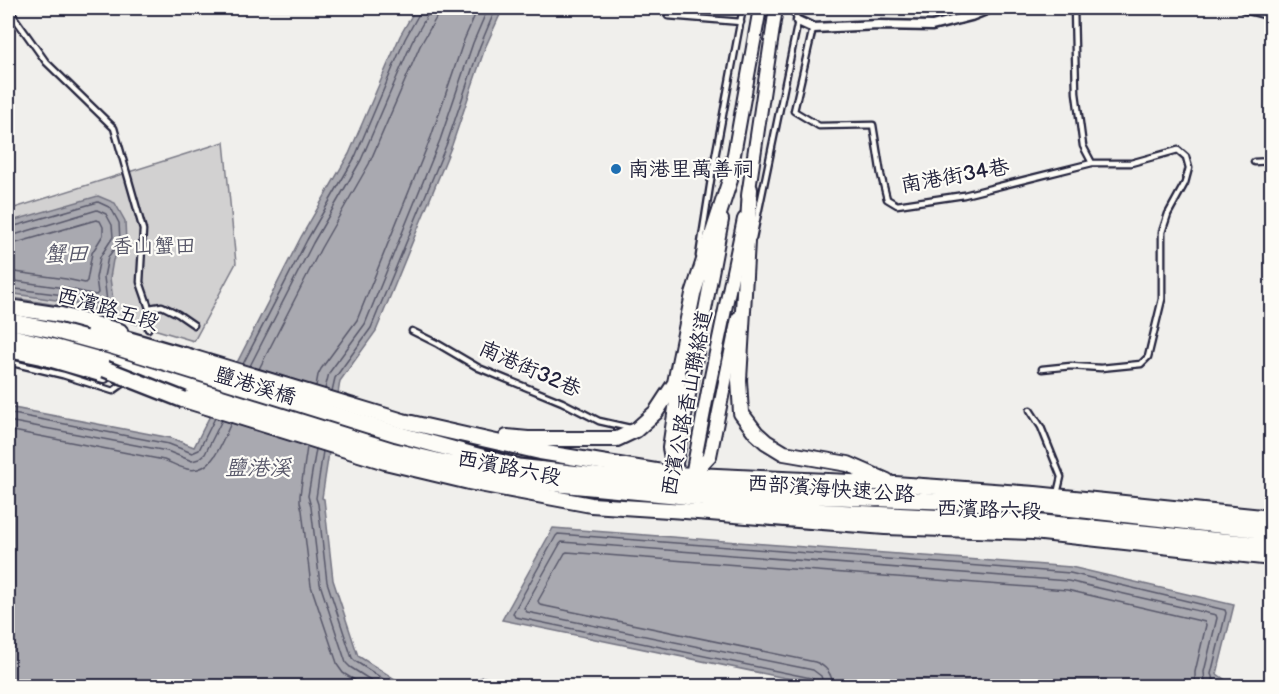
<svg xmlns="http://www.w3.org/2000/svg" width="1279" height="694" viewBox="0 0 1279 694" font-family="'Balsamiq Sans','LXGW WenKai TC',sans-serif">
  <style>
    .green { fill: #d2d1d1; stroke: #7a7a86; stroke-width: 1.5 }
    .water { fill: #a9a9b0; stroke: #737381; stroke-width: 1.5 }
    .lines { fill: none; stroke-linecap: round; stroke-linejoin: round }
    .shore { stroke: #58586a; stroke-width: 1.5 }
    .stream { stroke: #737381; stroke-width: 3 }
    .lane-casing { stroke: #22223b; stroke-width: 9 }
    .street-casing { stroke: #22223b; stroke-width: 13 }
    .secondary-casing { stroke: #22223b; stroke-width: 16 }
    .primary-casing { stroke: #22223b; stroke-width: 18 }
    .highway-casing { stroke: #22223b; stroke-width: 20 }
    .lane { stroke: #fdfcf7; stroke-width: 4.5 }
    .street { stroke: #fdfcf7; stroke-width: 8 }
    .secondary { stroke: #fdfcf7; stroke-width: 12 }
    .primary { stroke: #fdfcf7; stroke-width: 14 }
    .highway { stroke: #fdfcf7; stroke-width: 15 }
    .highway-bridge-casing { stroke: #22223b; stroke-width: 20; stroke-linecap: butt }
    .highway-bridge { stroke: #fdfcf7; stroke-width: 15 }
    .poi-dot { fill: #1f6fb2; stroke: #fdfcf7; stroke-width: 2 }
    .labels { text-anchor: middle; dominant-baseline: central; stroke-width: 4.5; stroke-linejoin: round; paint-order: stroke }
    .poi-label { font-size: 21px; fill: #22223b; stroke: #fdfcf7; text-anchor: start }
    .street-label { font-size: 21px; fill: #22223b; stroke: #fdfcf7 }
    .park-label { font-size: 21px; fill: #575768; stroke: #fdfcf7 }
    .water-label { font-size: 22px; font-style: italic; fill: #58586a; stroke: #fdfcf7 }
  </style>
  <rect width="100%" height="100%" fill="#f0efec"/>
  <filter id="ink" filterUnits="userSpaceOnUse"><feTurbulence type="fractalNoise" baseFrequency=".0167" numOctaves="2"/><feDisplacementMap in="SourceGraphic" scale="12" xChannelSelector="R" yChannelSelector="G"/><feConvolveMatrix kernelMatrix="1 2 1 2 8 2 1 2 1" color-interpolation-filters="sRGB"/></filter>
  <g filter="url(#ink)">
    <path class="green" d="M224,142L236,263L194,341L93,311L8,297V210Z"/>
    <path class="water" d="M416,8H503L485,48L452,145L376,331L340,381L322,498L324,499L333,580L358,656L406,686H8V407L171,438L194,447L301,237L349,154L400,36Z
      M98,196L115,203L125,221L126,243L113,260L110,278L115,314L63,301L8,293V222Z
      M553,528L1071,567L1234,605L1217,674L1234,686H824L502,620Z
      M483,677L527,686H457Z"/>
    <g class="lines">
      <path class="shore" d="M8,228L98,202L111,208L119,223L120,241L108,257L104,277L107,302L105,305L64,295L8,288
        M8,235H14L97,210L106,214L112,225L113,237L100,257L96,278L98,293L96,295L65,288L8,280
        M8,244L16,243L96,220L100,221L103,227V235L92,253L87,281L85,283L66,279L8,271
        M243,364L307,240L355,157L405,39L420,12L421,8
        M250,366L313,243L361,160L412,42L428,14L429,8
        M259,369L321,248L369,164L420,46L436,18L438,8
        M316,386L318,375L321,369L357,320L431,137L464,40L478,8
        M325,389L329,373L365,324L440,140L473,43L488,8
        M332,391L335,378L371,328L447,143L480,46L496,8
        M8,413L169,444L192,453L199,450L215,418
        M8,421L167,451L192,461L199,459L205,454L222,420
        M8,430L164,460C172,463 179,467 187,469C213,475 222,441 231,423
        M307,447L300,495V502L302,510L311,586L338,666L343,673L364,686
        M316,449L308,496L311,507L320,584L346,663L350,667L380,686
        M323,451L316,498L318,504L327,582L352,658L355,661L394,686
        M816,686L815,681L811,678L515,617L513,613L556,536L558,534L1070,573L1225,610L1226,613L1211,674L1213,679L1224,686
        M824,686L821,676L813,670L527,612L524,608L560,544L562,542L1068,581L1216,615L1217,618L1204,672L1205,681L1211,686
        M833,686C832,674 827,666 815,662L540,605L538,601L565,553L567,552L1067,590L1205,622L1206,625L1195,672V679L1198,686"/>
      <path class="stream" d="M757,682L778,686"/>
      <g class="lane-casing">
        <path id="lane" d="M9,8L14,17L46,62L114,128L143,230L140,282L149,308L148,329
          M668,16L741,22
          M8,27L14,17
          M813,28L794,111L819,126L873,125L881,175L887,199L897,205L964,195L1092,163
          M1254,162L1272,161
          M753,238L798,21L792,8
          M699,256L712,173L743,8
          M149,308L162,306L178,314L194,325
          M412,331L438,344L479,368L562,402L599,421L630,428
          M8,362L63,375L113,391L127,381
          M1042,369L1071,366L1101,368L1141,364L1148,357L1162,299V232L1168,214L1185,183L1189,168L1186,157L1178,150L1131,163H1092L1083,146L1076,93L1074,8
          M1030,410L1041,427L1061,477L1057,494"/>
      </g>
      <g class="street-casing">
        <path id="street" d="M1244,8L1272,15
          M798,21L813,28L879,25L932,26L971,16L991,8"/>
      </g>
      <g class="secondary-casing">
        <path id="secondary" d="M728,188L760,8
          M748,196L776,8
          M673,468L669,448L680,375
          M693,474L710,456L738,318
          M675,483L674,474L722,220
          M694,484L692,475L708,391L744,219"/>
      </g>
      <g class="primary-casing">
        <path id="primary" d="M750,189L739,380L741,413L756,433L766,442L784,453L848,464L887,481
          M8,307L61,315L120,331
          M8,350L42,357L104,375
          M185,355L403,421L540,452L674,474L895,484L1035,494L1272,518
          M184,400L385,462L469,482L591,505L685,511L885,527L1033,532L1272,558
          M507,437L528,439H617L636,430L656,412L675,383L693,294L730,180"/>
      </g>
      <g class="highway-casing">
        <path id="highway" d="M8,321L53,330L115,347L397,434L518,467L676,485L814,496L1039,505L1272,531
          M94,332L119,337L195,359
          M8,336L46,345L107,362L391,450L517,480L674,495L813,511L1042,523L1272,546"/>
      </g>
      <use href="#lane" class="lane"/>
      <use href="#street" class="street"/>
      <use href="#secondary" class="secondary"/>
      <use href="#primary" class="primary"/>
      <use href="#highway" class="highway"/>
      <g class="highway-bridge-casing">
        <path id="highway-bridge" d="M105,369L184,400"/>
      </g>
      <use href="#highway-bridge" class="highway-bridge"/>
    </g>
  </g>
  <circle class="poi-dot" cx="616" cy="169" r="6"/>
  <g class="labels">
    <g class="poi-label">
      <text x="628" y="169">南港里萬善祠</text>
    </g>
    <g class="street-label">
      <text transform="translate(955 176) rotate(-10)">南港街34巷</text>
      <text transform="translate(108 309) rotate(16)">西濱路五段</text>
      <text transform="translate(530 369) rotate(24)">南港街32巷</text>
      <text transform="translate(255 386) rotate(17)">鹽港溪橋</text>
      <text transform="translate(687 403) rotate(-79)">西濱公路香山聯絡道</text>
      <text transform="translate(509 468) rotate(11)">西濱路六段</text>
      <text transform="translate(831 489) rotate(4)">西部濱海快速公路</text>
      <text transform="translate(989 510) rotate(2)">西濱路六段</text>
    </g>
    <g class="park-label">
      <text x="154" y="246">香山蟹田</text>
    </g>
    <g class="water-label">
      <text x="66" y="254">蟹田</text>
      <text x="258" y="468">鹽港溪</text>
    </g>
  </g>
  <rect width="1279" height="694" fill="none" stroke="#fdfcf7" stroke-width="30"/>
  <rect x="15" y="15" width="1249" height="664" fill="none" stroke="#22223b" stroke-width="2" filter="url(#ink)"/>
</svg>
